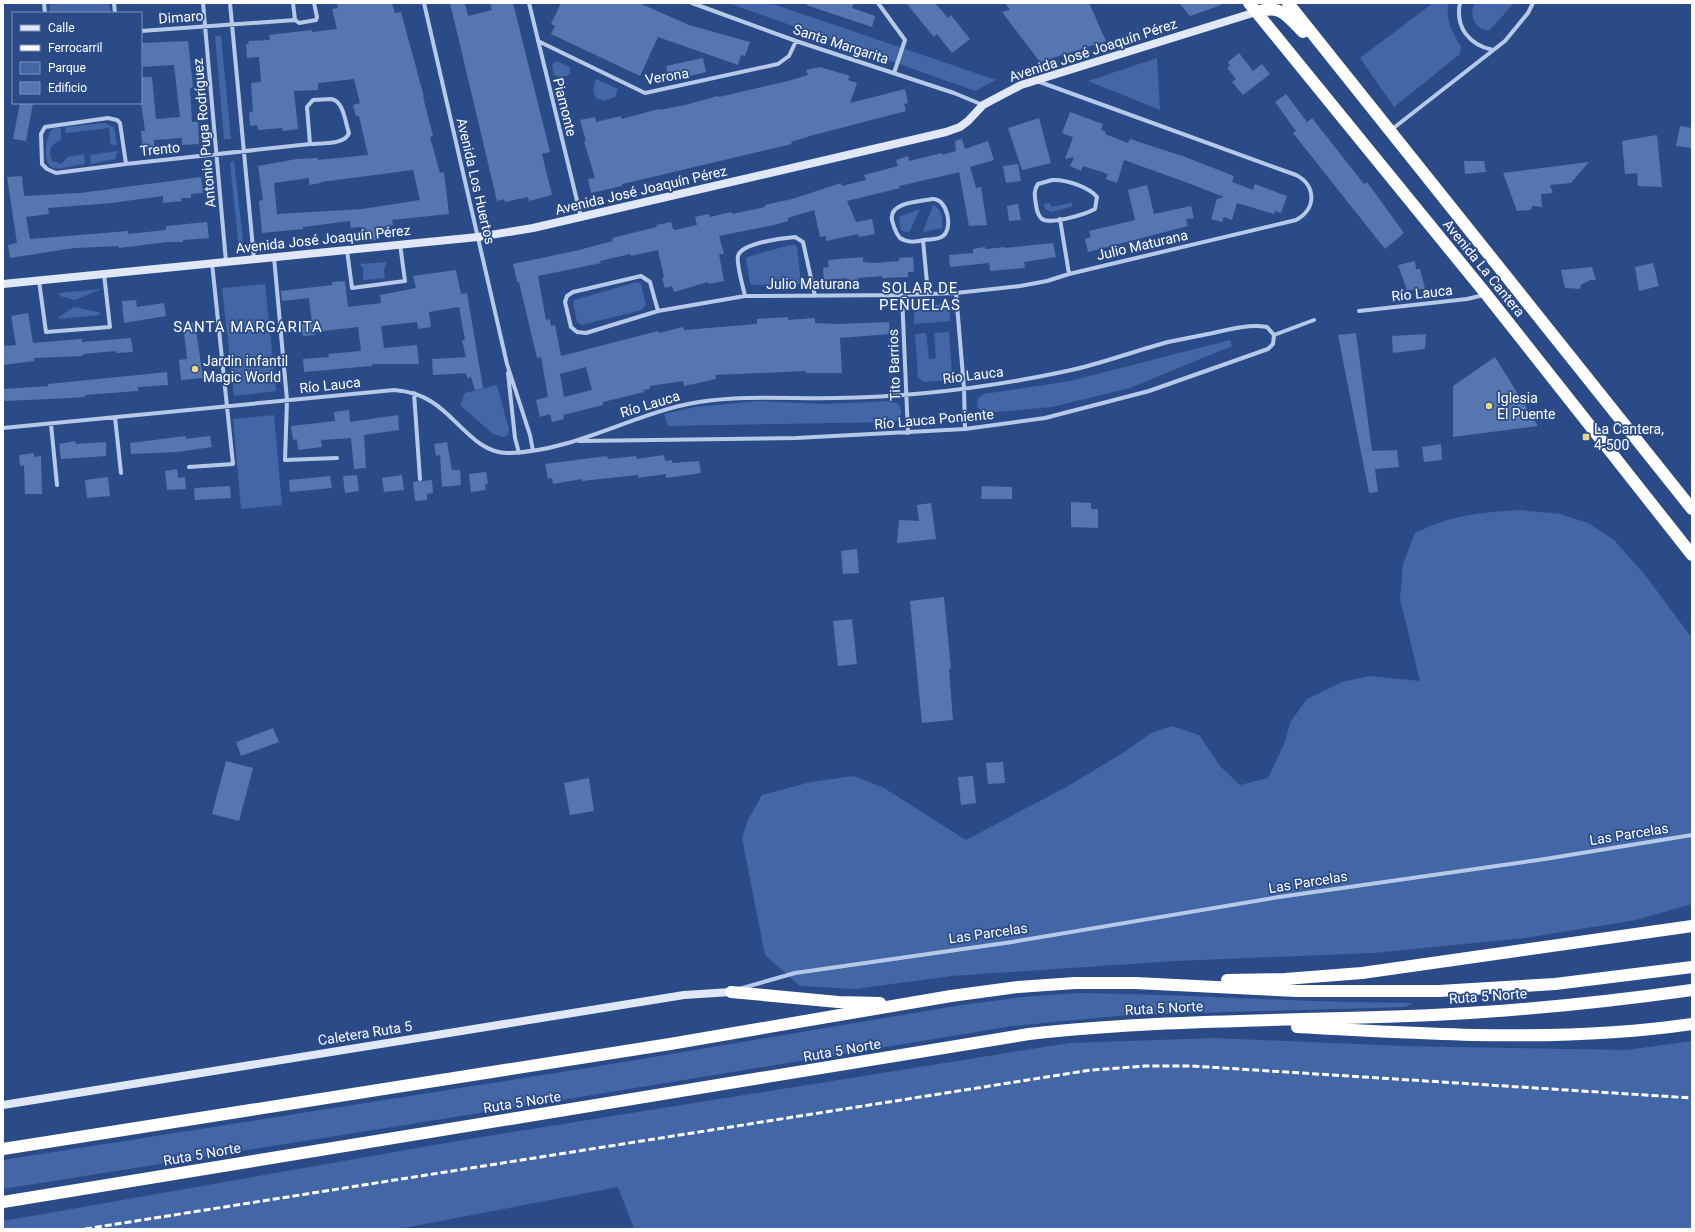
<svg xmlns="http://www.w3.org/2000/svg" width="1695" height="1232" viewBox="0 0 1695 1232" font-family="Roboto,sans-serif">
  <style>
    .green { fill: #4266a6 }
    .building { fill: #5676b1; fill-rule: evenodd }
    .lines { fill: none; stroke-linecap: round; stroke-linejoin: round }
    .street { stroke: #b7c9e8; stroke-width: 4 }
    .secondary { stroke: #e0e8f8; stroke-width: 8 }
    .highway { stroke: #fff; stroke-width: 12 }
    .rail { stroke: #fff; stroke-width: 3; stroke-dasharray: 7 3; stroke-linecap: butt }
    .poi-dot { fill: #efd87e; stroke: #2a4b88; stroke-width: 1.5 }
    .labels { text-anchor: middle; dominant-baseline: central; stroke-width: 3.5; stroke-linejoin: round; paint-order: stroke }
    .street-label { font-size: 14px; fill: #fff; stroke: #2a4b88 }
    .poi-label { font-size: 14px; fill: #fff; stroke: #2a4b88; text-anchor: start }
    .neighbourhood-label { font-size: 15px; letter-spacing: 1px; fill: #fff; stroke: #2a4b88 }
  </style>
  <rect width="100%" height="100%" fill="#2a4b88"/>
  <path class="green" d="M50,3H109L111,13H50Z
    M728,3H770L996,80L975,91Z
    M1433,3H1448C1446,21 1452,32 1461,47L1460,54L1394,107L1360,58Z
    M1475,3H1514L1490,30C1475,31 1468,15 1475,3Z
    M215,36H221L231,139H224Z
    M1157,58L1160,110L1088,81Z
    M554,62H559L570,67V74L567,76L559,77L554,75L552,66Z
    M596,79L618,89L615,97L604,101L596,98L593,91Z
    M105,123L114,127L117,145H111L109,128L66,133L65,127Z
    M54,128H61V140C50,144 48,151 52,161L61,164L68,157L84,154L85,164C78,165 59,170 53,168C42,164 45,133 54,128Z
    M118,151L115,159L91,164L90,155Z
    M234,160L244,250L239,251L230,163Z
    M1049,203L1052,207L1071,203L1073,206L1052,212L1045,209L1044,204Z
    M933,205C941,208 944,220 942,228L923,232Z
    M920,209L909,233L901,230L899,217Z
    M794,244L797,247L801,284L752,285L750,283L746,259L747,257Z
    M387,262L384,270L385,278L363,280V268L360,264Z
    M637,282L641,284L646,305L642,310L582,325L577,322L573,302L574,300Z
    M265,284L276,391L234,396L222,288Z
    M101,289L75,300L60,296L59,293Z
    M943,304L949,306L950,321L914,324V315L917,308Z
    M74,307L99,312L100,315L59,319V317Z
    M949,332L952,374L950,380L924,382L918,378L915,334L926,333L929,359L936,358L934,333Z
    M1230,340L1232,346L1130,388L1052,407L986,413L982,412L977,406L978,398L984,394L1070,381Z
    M497,385L509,430L508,435L504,437L493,434L460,405L465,393Z
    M759,401L825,404L891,401L898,404C903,411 902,417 895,422L668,426L664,414L695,407Z
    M274,415L282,505L241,509L233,419Z
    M1520,510L1560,514L1588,523L1614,540L1645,575L1692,638V904L1636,920L1525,938L1373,953L1176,961L952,976L855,989L800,986L765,955L742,838L748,820L762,795L811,782L854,776L884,788L966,840L1068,786L1126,751L1151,733L1172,726L1199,735L1221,767L1240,785L1268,778L1284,744L1291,721L1307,699L1342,682L1370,676L1420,681L1400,599L1403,564L1415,533C1453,514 1479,513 1520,510Z
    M1080,993C1191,994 1302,1003 1413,1003L1404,1007L1129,1015L1013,1026L562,1100L3,1189V1160L600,1066L961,1005L1032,996Z
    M1214,1038L1403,1046L1627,1050L1692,1041V1229H634L618,1187L399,1229H3V1221L457,1141L1069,1043Z"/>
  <path class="building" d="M337,3H392L395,13L401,12L424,97H423L433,136L430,137L440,173L444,172L449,214L392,220L393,225L376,228L377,240L363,241L361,227L351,228L350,221L303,227V229L262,233L259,201L263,200L258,166L297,159L318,158V160L368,155L359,116H356L353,105L360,103L354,79L318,83V90L294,91L298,129L283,131L282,128L258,130L257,125L250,126L249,112H253L251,83L261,82L259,57L247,58L246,44H249L248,41L270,40L269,35L312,30V32L337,29L332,9L338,8ZM413,170L420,200L362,209L277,214L274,183L309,178V185L321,183V182Z
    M450,3H465L468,16L492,10L490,3H513L550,152L542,154L552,195L529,201L528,197L505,202L504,199L497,201Z
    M561,3H639L689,25L750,42L745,56L741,55L738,65L658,37L640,76L551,34L555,26L551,24Z
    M807,3H854L852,8L875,16L872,27L806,5Z
    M906,3H935L948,18L951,15L970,39L952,53L937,34L934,37Z
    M1005,3H1089L1106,41L1040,62L1002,12L1010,10Z
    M1179,3H1221V5L1190,16Z
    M188,41L193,87L190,88L192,122H198L199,144L182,145V138L154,140V149L143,150L141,131H145L141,102V77H152L156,119L180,117L174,65L143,67L142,43Z
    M1239,53L1253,71L1262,64L1270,74L1243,95L1232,82L1236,79L1227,68L1230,66L1228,62Z
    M703,58L706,72L677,79L676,76L669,77L666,66Z
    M820,67L850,76L848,80L857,83L850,103L905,89L908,103L904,104L906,111L810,136L791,142L792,144L648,178L622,184V186L591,193L588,179L595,178L584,141H586L580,120L595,117L596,122L621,116V119L659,109V110L685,105L718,96L719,97L788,81L808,75L806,70Z
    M1286,94L1307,122L1312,118L1364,184L1367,182L1404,233L1385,249L1293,133L1296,131L1275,102Z
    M20,103H33L26,141L13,139Z
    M1070,112L1103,124L1101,130L1106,132L1105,134L1128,143L1130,139L1185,157L1234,176L1232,182L1253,190L1255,184L1287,196L1281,213L1275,211L1274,214L1237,203L1232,220L1224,217L1222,222L1211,219L1217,199L1224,197L1188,183L1124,160L1117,183L1106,179L1108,174L1083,166L1081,171L1070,166L1074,157L1065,159L1073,137L1062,133Z
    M1039,118L1051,163L1022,170L1008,128Z
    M1680,126L1692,128V148L1676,146Z
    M1657,135L1662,187L1638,186L1637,173L1625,174L1622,141Z
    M962,139L965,149L988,141L994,160L970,167L976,188L981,187L987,225L969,226L959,172L956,173L899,186L900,188L847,201L856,222L872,219L875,234L859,237L858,234L826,241V236L820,237L814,210L788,218V221L774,225L719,236L724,254H719L724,281L709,284L708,282L674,292L672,286L665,288L662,278L664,277L658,250L631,256L630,254L600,261L601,263L538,276L546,320L550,319L551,326L555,325L561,356L658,331L659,333L683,327L684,330L757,324V319L788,317V320L815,318V323L839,324L889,322L890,334L840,338L842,373H806V371L715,375L716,379L684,386L683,381L650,386V389L643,390L644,392L603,402V405L563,415L564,419L552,422L550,414L540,417L536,400L548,397L541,357L537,358L519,282H517L513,264L579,250L613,241L612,238L657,227L656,225L671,222L673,229L675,230L697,225L695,217L709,214L710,217L731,212L732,214L765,207V205L792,199L841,183L842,186L866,180L864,175L898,166L896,160L908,156L909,161L942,153V155L956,151L955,141ZM586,367L592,390L564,397L560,374Z
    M1464,161H1484L1486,172L1465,174Z
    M1589,162L1571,183L1550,185L1553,193L1541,194L1542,207L1532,206L1531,210L1517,211L1503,173Z
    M1018,164L1021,181L1006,183L1003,166Z
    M22,176L24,196L80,193L201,177L203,193L191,194V198H181L182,201L163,203V196L111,203L48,208L49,214L26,217L30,239L128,231V234L166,230V226L207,222L209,238L183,240V242H167L119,248V246L74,248L10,258L8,245L17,243L7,177Z
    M1147,185L1154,214L1191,206L1194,218L1186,219L1188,226L1088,252L1085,239L1091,237L1089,231L1135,220L1128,190Z
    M1018,204L1021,220L1009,221L1007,206Z
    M1053,243L1056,257L1024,262L1025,268L990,271L989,263L950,267L949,255L973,253V249L985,247L986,249L1005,247V248Z
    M863,257V262L874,263L899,261V258L913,257L914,272H908V277L882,278V276L858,278V281L847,282V278L824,280L823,268L829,267L828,260Z
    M1415,261L1416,269H1420L1425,289L1407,290L1398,265Z
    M1653,263L1659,286L1639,291L1635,267Z
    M1592,267L1596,280H1590L1581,285L1580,289L1565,288L1561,270Z
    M456,270L461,294L467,293L483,388L475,390L471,377L467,378L466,373L433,375L432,359L466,357L462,340H465L459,307L429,312L431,327L418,329L417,322L381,326L384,348L417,345L419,364H372V366L304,372L303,359L329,357L328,354L361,351L358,327L314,332L315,335L303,336L301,324L312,323L309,298L282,301L281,291L332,285V282L345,281L348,307L381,303L380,295L416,288L413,276Z
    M136,300L137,307L164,303L166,316L124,323L122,301Z
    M28,313L33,343L82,339V342L131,338L133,352L117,353L116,351L83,354V356L34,358V361L3,365V346L16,345L11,316Z
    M195,323L203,378L181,380L179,360L187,359L183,324Z
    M1356,333L1372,451L1397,450L1399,467L1375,469L1378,492L1369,493L1338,335Z
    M1426,334L1425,349L1393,353L1392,336Z
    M1495,357L1538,426L1453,437V386Z
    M167,372L168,385L138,387V391L85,395V397L71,398L3,401V389L48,386V384Z
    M349,410L350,422L398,415L399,430L364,435L366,468L354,469L351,438L321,440L322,447L298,450L297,439L293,440L291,426L335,421L334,412Z
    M186,436V439L210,436L212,447L177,452L131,454L130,443Z
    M75,441L76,444L106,442V456L61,459L59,444Z
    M447,442L452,470H460L461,485L442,487L440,455L436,456L434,444Z
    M1441,444L1442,460L1424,462L1422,447Z
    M34,453V457L41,456L42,494H25L24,465L20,466L19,455Z
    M664,455L665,461L672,460V463L699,461L701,473L666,478V474L638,478V475L582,481V479L553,484L552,478L548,479L545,464L607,456L608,459L636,456L637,459Z
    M177,469L178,478L185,477L186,489L167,490L165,471Z
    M486,472L488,484H485L486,490L471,492L469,474Z
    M357,475L359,491L345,493L343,476Z
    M402,475L404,490L384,492L382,478Z
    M330,476L332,488L290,492L289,480Z
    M108,477L110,496L87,498L85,480Z
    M432,480L433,493L427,494V500L415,501L413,482Z
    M230,486L231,498L195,500L194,488Z
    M982,486L1012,487V499H981Z
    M1071,502L1091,503V509H1098V528L1071,527Z
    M931,503L936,539L897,543L899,520L919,521L917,505Z
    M857,549L859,573L843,574L841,551Z
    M944,597L951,669H949L953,720L922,723L910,601Z
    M852,619L857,664L838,666L833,621Z
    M273,728L279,742L241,756L236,742Z
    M226,761L253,768L239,821L212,814Z
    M1003,762L1005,783L988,784L986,763Z
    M973,776L976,803L961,805L958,777Z
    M589,778L594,811L570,815L564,783Z"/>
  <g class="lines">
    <path class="street" d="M44,3L45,13
      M114,3L115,13
      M203,3L226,262
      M230,3L254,259
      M293,3L295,20L299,23L316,20L317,17L314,3
      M424,3L507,364L530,435L533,451
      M529,3L581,217
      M692,3L796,41L954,93L983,105
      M878,3L905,40L894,73
      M1460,3C1455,27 1469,45 1493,50
      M141,31L295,20
      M538,41L645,93L778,64L789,56L796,41
      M331,99C344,101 345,122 349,133C345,145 321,143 310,144L307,107L313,100Z
      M108,118L117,120L120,123L126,164L56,173L47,169L42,164L41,134L45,127Z
      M1391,130L1505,41L1528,13L1533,3
      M126,164L310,144
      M1052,180C1065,179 1089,187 1097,197L1095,209C1086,214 1051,225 1042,219C1037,215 1037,210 1036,205C1035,197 1033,191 1038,184Z
      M932,199C948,198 953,229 943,236C938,240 930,239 924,240C915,242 908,243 900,238C895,232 894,227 892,220C889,202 919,202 932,199Z
      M1060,219L1069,274
      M923,240L928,294
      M347,250L352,288L405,281L400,244
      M274,257L287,400L285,460L337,458
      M39,281L46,332L110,327L104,274
      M956,293L964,388L965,429
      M902,295L908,433
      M745,296C743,286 736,264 738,256C741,243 783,238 795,237L803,242L815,296
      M658,311L650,282L641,276L573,292L567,296L565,302L571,327L577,332L586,333L658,311L745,296L902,295L956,293L1020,286L1047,281L1069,274L1296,220C1317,209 1316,185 1296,175L1037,81
      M1359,311L1467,299L1484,295
      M1274,335L1314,320
      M508,373L515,438L519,453
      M414,393L420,479
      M115,417L121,473
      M51,424L57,485
      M3,428L394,390C408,391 420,394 432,402C458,418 477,455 510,453C576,451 635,412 699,402C745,395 790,399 836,398C913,397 992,387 1067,371C1101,364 1134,351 1168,342C1183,339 1198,336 1213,333C1230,329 1250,324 1267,327L1274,335
      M579,441L796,438L965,429L1045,418L1149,391L1268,349L1273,344L1274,335
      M189,467L233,464L212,263
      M739,989L795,973L1012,942L1279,897L1545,859L1692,835"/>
    <path class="secondary" d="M3,284L478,237L533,228L946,132L960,127L968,121L983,105L1021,85L1256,12
      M3,1105L684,995L731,992"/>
    <path class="highway" d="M1249,3L1486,294L1692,555
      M1288,3L1692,509
      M1256,12C1281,4 1286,15 1303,32
      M1227,980L1285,979L1362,973L1692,926
      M731,992L838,1002L880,1003
      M1297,1027C1429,1034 1561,1043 1692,1024
      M3,1149L670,1044L951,996L1018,987L1075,983H1135L1297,991H1439L1555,984L1692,967
      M3,1202L1029,1034C1163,1019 1298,1021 1433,1015C1520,1011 1606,1002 1692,990"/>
    <path class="rail" d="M85,1229L1091,1070L1145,1066H1192L1692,1098"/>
  </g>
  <g class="poi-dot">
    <circle cx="195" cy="369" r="4"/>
    <circle cx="1489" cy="406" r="4"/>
    <rect x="1582" y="433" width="8" height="8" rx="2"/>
  </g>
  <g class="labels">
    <g class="street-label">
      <text transform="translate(181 17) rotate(-4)">Dimaro</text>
      <text transform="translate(841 44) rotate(18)">Santa Margarita</text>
      <text transform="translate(1093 50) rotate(-18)">Avenida José Joaquín Pérez</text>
      <text transform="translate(667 76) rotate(-9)">Verona</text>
      <text transform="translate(565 107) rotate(76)">Piamonte</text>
      <text transform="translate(204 133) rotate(-95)">Antonio Puga Rodríguez</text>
      <text transform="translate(160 149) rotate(-6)">Trento</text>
      <text transform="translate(476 181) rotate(77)">Avenida Los Huertos</text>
      <text transform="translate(641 190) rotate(-13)">Avenida José Joaquín Pérez</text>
      <text transform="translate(323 239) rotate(-6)">Avenida José Joaquín Pérez</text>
      <text transform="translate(1142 245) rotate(-13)">Julio Maturana</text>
      <text transform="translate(1484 268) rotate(51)">Avenida La Cantera</text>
      <text x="813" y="284">Julio Maturana</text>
      <text transform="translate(1422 293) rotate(-6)">Río Lauca</text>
      <text transform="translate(894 365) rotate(-92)">Tito Barrios</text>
      <text transform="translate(973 375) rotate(-7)">Río Lauca</text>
      <text transform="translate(330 385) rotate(-6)">Río Lauca</text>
      <text transform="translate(650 404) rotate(-17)">Río Lauca</text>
      <text transform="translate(934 419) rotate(-5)">Río Lauca Poniente</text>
      <text transform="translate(1629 834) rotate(-9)">Las Parcelas</text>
      <text transform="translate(1308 882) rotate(-9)">Las Parcelas</text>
      <text transform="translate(988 933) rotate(-8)">Las Parcelas</text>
      <text transform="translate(1488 996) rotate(-4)">Ruta 5 Norte</text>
      <text transform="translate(1164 1008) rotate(-3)">Ruta 5 Norte</text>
      <text transform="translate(365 1033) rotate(-9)">Caletera Ruta 5</text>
      <text transform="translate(842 1050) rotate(-10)">Ruta 5 Norte</text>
      <text transform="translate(522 1102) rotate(-9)">Ruta 5 Norte</text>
      <text transform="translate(202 1154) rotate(-10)">Ruta 5 Norte</text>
    </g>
    <g class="poi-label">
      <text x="203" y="361">Jardin infantil<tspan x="203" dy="16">Magic World</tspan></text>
      <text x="1497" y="398">Iglesia<tspan x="1497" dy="16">El Puente</tspan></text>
      <text x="1594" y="429">La Cantera,<tspan x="1594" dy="16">4-500</tspan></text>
    </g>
    <g class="neighbourhood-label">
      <text x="920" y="288">SOLAR DE<tspan x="920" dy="17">PEÑUELAS</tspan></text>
      <text x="248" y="327">SANTA MARGARITA</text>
    </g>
  </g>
  <rect width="1695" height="1232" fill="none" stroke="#ffffff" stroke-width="8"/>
  <rect x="12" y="12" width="130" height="92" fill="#2a4b88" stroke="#7f93b8"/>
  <rect x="20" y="25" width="20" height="6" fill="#e0e8f8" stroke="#7f93b8"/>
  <text x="48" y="32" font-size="12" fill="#ffffff">Calle</text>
  <rect x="20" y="45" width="20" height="6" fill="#ffffff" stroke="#7f93b8"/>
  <text x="48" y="52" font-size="12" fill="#ffffff">Ferrocarril</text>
  <rect x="20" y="62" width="20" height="12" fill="#4266a6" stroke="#7f93b8"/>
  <text x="48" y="72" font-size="12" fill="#ffffff">Parque</text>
  <rect x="20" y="82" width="20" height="12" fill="#5676b1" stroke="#7f93b8"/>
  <text x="48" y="92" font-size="12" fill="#ffffff">Edificio</text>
</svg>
